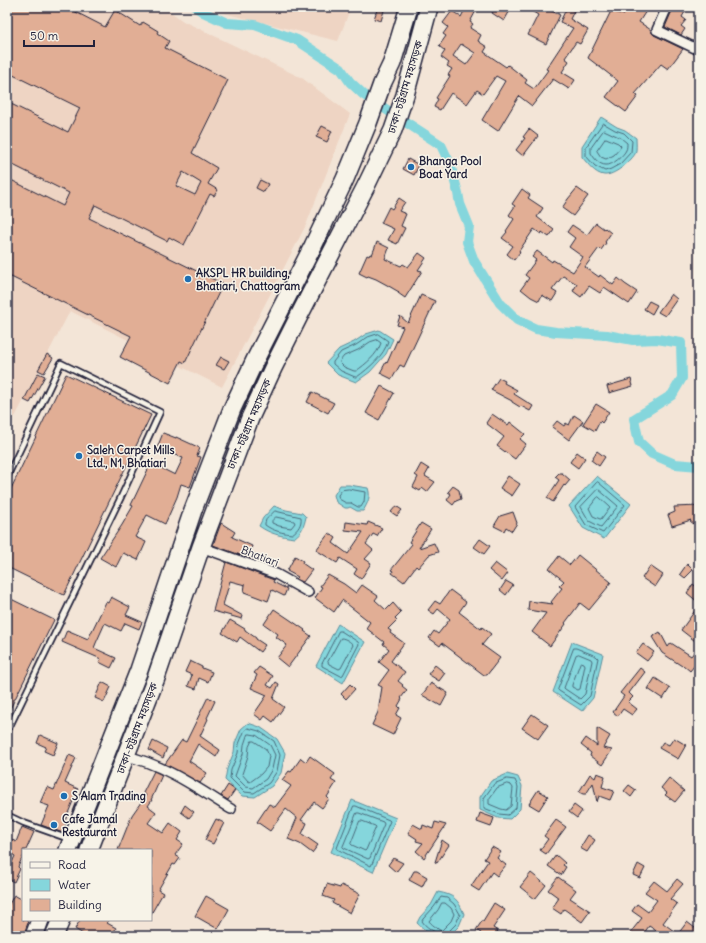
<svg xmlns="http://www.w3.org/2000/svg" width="706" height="943" viewBox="0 0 706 943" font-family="Delius,'Noto Sans Bengali',sans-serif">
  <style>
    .built { fill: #eed4c3 }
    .water { fill: #85d6dc; stroke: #5d8e9c }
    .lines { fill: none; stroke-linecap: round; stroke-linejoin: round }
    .shore { stroke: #4a6a7b; stroke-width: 1 }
    .canal { stroke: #85d6dc; stroke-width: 10 }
    .building { fill: #e1ae95; stroke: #22223b; fill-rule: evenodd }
    .lane-casing { stroke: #22223b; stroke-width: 8 }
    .street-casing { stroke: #22223b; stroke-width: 12 }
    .highway-casing { stroke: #22223b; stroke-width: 20 }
    .lane { stroke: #f7f3e8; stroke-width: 4.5 }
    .street { stroke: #f7f3e8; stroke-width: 9 }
    .highway { stroke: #f7f3e8; stroke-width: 17 }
    .poi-dot { fill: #1f6fb2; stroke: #f7f3e8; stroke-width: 1.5 }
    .labels { text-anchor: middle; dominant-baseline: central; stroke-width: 3; stroke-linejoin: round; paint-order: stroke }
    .street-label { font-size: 11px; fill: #22223b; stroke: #f7f3e8 }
    .poi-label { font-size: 11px; font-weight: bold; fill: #22223b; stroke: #f7f3e8; text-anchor: start }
  </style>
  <rect width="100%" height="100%" fill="#f3e5d7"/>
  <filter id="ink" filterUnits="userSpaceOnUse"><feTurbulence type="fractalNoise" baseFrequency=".025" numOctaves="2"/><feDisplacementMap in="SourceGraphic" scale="8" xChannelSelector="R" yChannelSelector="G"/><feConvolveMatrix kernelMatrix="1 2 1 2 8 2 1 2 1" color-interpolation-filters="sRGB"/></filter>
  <g filter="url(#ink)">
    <path class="built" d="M7,7H164L183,21L302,78L350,114L306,225L222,387L70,311L15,417L7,413Z
      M207,7H351L338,41L211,10Z"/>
    <path class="water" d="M601,117L617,127L625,130L636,138C636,143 637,150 635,154C630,162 614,176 604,175C595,174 588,164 582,157V146Z
      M379,330L393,339L386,354L370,372L356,382L338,375L326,363L339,349L354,342L366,334Z
      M597,476L631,504L604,539L583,528L569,506Z
      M340,485H349L368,488C371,496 368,503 363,511H357L350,507L348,508H345L336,502L334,495Z
      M274,506L286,510L302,513L306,517C304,526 302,532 294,538C281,536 270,534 259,526L263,518Z
      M338,624L365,642L343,683L316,666Z
      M572,642L603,654L593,698L582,711L553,692Z
      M248,723L260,727L277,739L285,753L281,773L272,786L255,797L242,796L225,780L227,769L234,752L235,743L241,729Z
      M507,774L518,777L522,786L520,809L510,819L498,818L480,810V797L491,781Z
      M352,800L396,818L373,872L331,852Z
      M438,892C454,895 458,899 464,914L459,926L449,936H435L426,931L417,923L420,917L431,905Z"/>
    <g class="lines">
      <path class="shore" d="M603,123L615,130L624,133L632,141L631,152L620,164L611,169L605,171L595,166L586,156V147L602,124Z
        M604,130L621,138L627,143C627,144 627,149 626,150C624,155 612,166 606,165C599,165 594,158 591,153V148Z
        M606,138L618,143L621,146L620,148L614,155L606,159L601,157L597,151Z
        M378,334L388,341C384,356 369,368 357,377H355L341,371L333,364V362L341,352L356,345L368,337Z
        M377,340L381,343C377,355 366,364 356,371H354L344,367L340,363V361L344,356L358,350L370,342Z
        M598,482L625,505L603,533L586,525L575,507L596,483Z
        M349,489L365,492L364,502L361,507H358L351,503H346L339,499L338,495L342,490Z
        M598,489L618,506L601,527L589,521L581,507Z
        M599,497L610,507L601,519H600L593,516L589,508L597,498Z
        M275,511L301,517C302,524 298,530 292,534C283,533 273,531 265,525V523L266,520Z
        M276,517L294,521L295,523L291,528L279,526L272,523V521Z
        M339,631H341L358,642L359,644L343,675L341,676L322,666V664Z
        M341,638C345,638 351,642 353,645L341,668L339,669L329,664L328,662Z
        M574,648H576L596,656L598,658L590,696L581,705L559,691L558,690Z
        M579,654L591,659L592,661L585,694L580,699L565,689L564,688L576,655Z
        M581,662L584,663L585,665L580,689L578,690L572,687V685L580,663Z
        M248,728L259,731L274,741L280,755L277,771L269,783L254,793L244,792L230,778L231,770L238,753L239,744L244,732Z
        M248,734H250L256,735L270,745L275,755L272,769L266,779L253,788L246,787L235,776L243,754L244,745Z
        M252,741H254L266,749L269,756L267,767L261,774L250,782L248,781L242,774L248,756L249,747Z
        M507,779L515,780L518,787L516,808L508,815L499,814L484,808V798L494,784Z
        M507,784L511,785L513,788L511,806L506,810L501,809L489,804V799L497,788Z
        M354,806H356L389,820L390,821L372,864L371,866L337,849Z
        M357,813H359L383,822L384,824L370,858L368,859L344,848L343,847Z
        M360,821H362L375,826L376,827L366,850L365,851L352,845L351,844Z
        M442,903H445L451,908L454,914L451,921L441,931C438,929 430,923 429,921L438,910Z
        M436,936L435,932C430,929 425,926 422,921L423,919L434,907L441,897L447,898L454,904L460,914L456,924L448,932L447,936"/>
      <path class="canal" d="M196,7L203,12L227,23L255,25L297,40L341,69L350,82L364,95L441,145L450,164L458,193L460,204L469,226L467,242L474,261L500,303L517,320L536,329L556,332L607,335L633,340L657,339L681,343L682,378L672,395L634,419L639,442L652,454L675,464L699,466"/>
    </g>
    <path class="building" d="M7,7H66L105,27L115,10L140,26L143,22L158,31L157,33L169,41L165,48L228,80L192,153L217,168L208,184L218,190L214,196L210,194L184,245L169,237L167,241L95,205L89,218L223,284L185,363L181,361L170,383L120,357L131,336L7,275V178L63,206L69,193L7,162V102L68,132L80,108L7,72ZM183,172L201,183L195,195L176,186Z
      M378,7H385L381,21L374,19Z
      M466,7H478L470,22L473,24L470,28L481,35L478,41L487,47L484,52L506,67L508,65L527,80L525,83L534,89L548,70L546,69L573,28L560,22L567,7L574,11L570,19L588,30L580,44L576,42L565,58L569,61L562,72L575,80L569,89L553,79L532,106L519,96L498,131L482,120L505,81L496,76L483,94L477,90L467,104L451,93L440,110L434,107L438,99L436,98L450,76L448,75L452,69L447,66L449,63L441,57L445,51L439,46L446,36L443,34L448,27L443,23L452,11L461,17ZM461,44L475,53L466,65L453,56Z
      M495,7H512L504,21L492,13Z
      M525,7H543L560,15L546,44L528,35L538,15Z
      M629,7H646L645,10L646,11L639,22L651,30L652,33L654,35L683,49L668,69L661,64L635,94L638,96L626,112L606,97L618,81L588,58L611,11L624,15Z
      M675,7H682L686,10L682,17L686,20L681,26L685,29L681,35L665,27L671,13Z
      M322,126L332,131L327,142L316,137Z
      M529,129L538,136L523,156L516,150L525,138L523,137Z
      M408,159L419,165L414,175L403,169Z
      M260,180L268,184L264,192L256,188Z
      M577,188L588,196L573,216L562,208L568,199Z
      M522,189L530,195L528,198L543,208L537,217L554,230L549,237L542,232L541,234L534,229L519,251L520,252L514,260L507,254L513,246L502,238L507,232L506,231L514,219L509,215L515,206L512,204Z
      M399,198L405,202L399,211L406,214L401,226L405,228L397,244L388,240L394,229L381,223L389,207L392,209Z
      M596,223L604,229L605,228L611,233L605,242L606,243L601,250L599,248L585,267L599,277L600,275L613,285L618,278L625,284L637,292L629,304L604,287L600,293L589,286L581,297L573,291L577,284L563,276L552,290L557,293L552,301L542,295L539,301L531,297L521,289L529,278L525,275L536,260L532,257L537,251L552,262L553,260L573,272L583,257L569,247L575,238L567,232L572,225L587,235Z
      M377,242L389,248L385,259L401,266L403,264L408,267L419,253L426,258L418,270L422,271L405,298L398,293L399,292L387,285L376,279L368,276L367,277L359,273L367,255L369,256L370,254L372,255Z
      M671,294L677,299L665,316L658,312Z
      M421,295L435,301L404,367L400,365L392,379L380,373L386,362L387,363L403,327L397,325L400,316L408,323Z
      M649,301L657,305L652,314L644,309Z
      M47,354L53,358L44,373L38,370Z
      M221,357L229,361L224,369L216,365Z
      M38,373L45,376L30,403L24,400Z
      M66,374L151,415L64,595L7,567V497Z
      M499,378L505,381L504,383L517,390L514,394L533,406L530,411L521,406L520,407L512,402V401L491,390Z
      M631,379L633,386L609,393L607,386Z
      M381,386L394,393L379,420L366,413Z
      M312,392L334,403L328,413L307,402Z
      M596,404L609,412L602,423L600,421L595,431L583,424Z
      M492,414L508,425L510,422L525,434L520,439L526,444L515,459L497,446L504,437L486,423Z
      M574,415L583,421L569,440L552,427L557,421L564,426L566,423L569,425Z
      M163,433L176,438V437L200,448L197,456L201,457L190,487L181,484L177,497L165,524L147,515L135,537L146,542L138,560L123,553L116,567L100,558L122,525L133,506L131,505L151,463L175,475L183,458L157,448Z
      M597,451L605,457L599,466L591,460Z
      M577,452L585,458L578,468L570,462Z
      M421,464L429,469L425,476L435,482L427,492L422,488L420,491L413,487L418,477L415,475Z
      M559,473H562L570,480L565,486L564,485L553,502L547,498L559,480L555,477Z
      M508,476L520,484L512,496L500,488Z
      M453,486L459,490L461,499L456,501L453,505L447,500L451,494L448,492Z
      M396,506L402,510L397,516L391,512Z
      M699,506V528L690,521L691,520L672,526L668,515L675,512L674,507Z
      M513,512L517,523L512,531L506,527L504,531L494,526L500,516Z
      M346,522L367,525L368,522L382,528L377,536L373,534L366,544L373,550L365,559L371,563L361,579L354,574L357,569L340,558L337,563L316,550L329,533L336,538L333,543L348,554L363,532L345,530Z
      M221,523L235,532L232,537L252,546L250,552L261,557L259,562L213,545Z
      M421,523L431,529L419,548L434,543L438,552L429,555L418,568L416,566L404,582L392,573L393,571L391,570L412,544L409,542Z
      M480,539L490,546L484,554L474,547Z
      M578,555L611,582L607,587H608L589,610L580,603L565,623L566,624L550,646L532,632L546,613L528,610L529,601L553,604L551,602L562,588L559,586L564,581L549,569L559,556L570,565Z
      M295,556L303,561L302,563L312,570L303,582L296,579L298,577L287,571Z
      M226,562L274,580L273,582L287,589L284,596L272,590L268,601L244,592L245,585L230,581L223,605L243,616L242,619L213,611Z
      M495,563L508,573L502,581L489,570Z
      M687,564L693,570L685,578L680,574Z
      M650,566L663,575L655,587L642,578Z
      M328,575L344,584L356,593L362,585L378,596L375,600L386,610L393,603L401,612L395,618L397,620L388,629L391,631L390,633L404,643L391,661L405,672L398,681L403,685L402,686L407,690L401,698L402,699L398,706L400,708L396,715L401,718L393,735L372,725L378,712L382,687L378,685L389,670L379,662L389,649L383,644L384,642L366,628L370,622L342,600L334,612L315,598L322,587L320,586Z
      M506,581L513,585L506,595L500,590Z
      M693,584L699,589V603L687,593Z
      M450,590L466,602L459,612L481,629L482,627L491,634L482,645L500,658L487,675H484L442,643L440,646L429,638L434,631L438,634L450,619L438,609L434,614L428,610L435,601L440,604Z
      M7,597L54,620L7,715Z
      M111,597L130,607L126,615L142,622L139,629L125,623L121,631L105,623L96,643L94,648L116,658L111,668L99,662L101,659L62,642L67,630L88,639L106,602L108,603Z
      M699,605V644L681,630Z
      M274,609L289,619L305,630L304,631L311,636L288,667L277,658L287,645L276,637L278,634L264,624Z
      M230,620L245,629V630L256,638V639L265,645L260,652L240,637L237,642L222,633Z
      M660,632L668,647L671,643L691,656L699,646V660L690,671L683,665L682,666L662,653L652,637Z
      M643,644L654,652L647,661L636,653Z
      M190,661L202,667V668L212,672L208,682L199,678L196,689L188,686L192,675L185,672Z
      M435,665L445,673L439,681L428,674Z
      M259,667L273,676L267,685L272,688L276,682L279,684L273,699L284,707L273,722L265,716L262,720L254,714L267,695L251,688L257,675L254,673Z
      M640,668L645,672L629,693L633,697L628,702L637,709L632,715L623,709L618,716L613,712L624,696L620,693Z
      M655,678L670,688L663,699L648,689Z
      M102,682L111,687L104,702L95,698Z
      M431,683L448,693L441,706L422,695Z
      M350,684L355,689L346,699L341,694Z
      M208,697L215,701L207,718L208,719L200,736L220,750L216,757L198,744L189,761L207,773L200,783L165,764L182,740L186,742Z
      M532,714L548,725L538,739L522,728Z
      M597,728L610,736L603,748L612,750L602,765L590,756L591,753L581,745L586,738L597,746Z
      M40,735L58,743L53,755L44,751L46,747L37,743Z
      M674,738L686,745L678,759L659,748L663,742L669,745Z
      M153,741L167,748L163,758L149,750Z
      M69,755L76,758L65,783L78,789L64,823L66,824L63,833L41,825L49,806L40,803L47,787L54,790Z
      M310,756L335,774L331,780L336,783L327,797L329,799L322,808L314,802L301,820L307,823L302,834L318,845L312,853L300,844L288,839L297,818L286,809L270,831L257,822L269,804L275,807L291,786L282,780L289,771L291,772L301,758L306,762Z
      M154,771L162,775L151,800H152L148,806L156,812L148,823L163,833L170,823L182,832L177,840L183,844L175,855L180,858L175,865L173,864L158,890L163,893L151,914V850H118L132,815L146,795L143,793Z
      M597,773L605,776L602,787L614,791L610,800L599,796L597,802L593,783L586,794H583L579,792L590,774L595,778Z
      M669,778L684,791L675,802L665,795L667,793L661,788Z
      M228,785L235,790L228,800L221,796Z
      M629,785L636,790L631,797L624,791Z
      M538,790L548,796L539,810L529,804Z
      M185,805L194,812L189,818L181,812Z
      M574,805L582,811L577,818L569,812Z
      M480,813L494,818L491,827L477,822Z
      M216,819L224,823L213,844L205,840Z
      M556,820L566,827L546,854L540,850L548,839L544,836Z
      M435,822L446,825L424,858L416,851L423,843L416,841L417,839L408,833L413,824L422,829L423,825L433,829Z
      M22,827L34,832L26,850H23V856L18,867L20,869L14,882L7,879V873L15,856L7,851V844L11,839L16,842Z
      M588,835L595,840L587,852L580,848Z
      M442,840L449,845L437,863L435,862Z
      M492,847L501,852L497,858L506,865L497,876L492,872L479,891L471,886L488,861L484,859Z
      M556,855L565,863L563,865L566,867L561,875L548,866Z
      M393,858L403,863L396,872L388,865Z
      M638,864L645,868L640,878L633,875Z
      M414,871H417L427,877L422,887L409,880Z
      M531,873L546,885L535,899L520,887Z
      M558,877L576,890L570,898L590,911L582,922L564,909L561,914L552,908L559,898L548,890Z
      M677,879L683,884L670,899L677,904L663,923L678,934L687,922L699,931V936H664L649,926L642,936H635L630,933L642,918L632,911L637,904L648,912L657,900L645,892L654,881L667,891Z
      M327,884L340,888L341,885L360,894L350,913L332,903L334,900L323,896Z
      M14,895L23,900V920H28L27,922L28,923L23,936H7V920L10,914L7,912V908Z
      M206,896L229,909L218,929L195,916Z
      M494,903L505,910L493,928L498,931L494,936H479L481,933L476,930L482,921H483Z
      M80,920H109L107,923L116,928L112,936H86L75,929Z"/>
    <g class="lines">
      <g class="lane-casing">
        <path id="lane" d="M7,477L61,363L160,412L121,497L7,732
          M7,815L24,823L69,839"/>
      </g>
      <g class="street-casing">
        <path id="street" d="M667,7L657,30L699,50
          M201,547L276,574L308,592
          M126,756C163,764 199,789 231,809"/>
      </g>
      <g class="highway-casing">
        <path id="highway" d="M68,850L139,670L193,510L232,409L255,360L313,246L345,179L368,123L382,84L392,63L409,7
          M89,850L156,678L201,547L250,418L273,368L299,316L366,186L393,130L405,95L429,7
          M34,936L40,920
          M54,936L61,920"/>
      </g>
      <use href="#lane" class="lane"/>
      <use href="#street" class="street"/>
      <use href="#highway" class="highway"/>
    </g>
  </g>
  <g class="poi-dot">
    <circle cx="411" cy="167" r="4"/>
    <circle cx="188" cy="279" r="4"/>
    <circle cx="79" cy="456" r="4"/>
    <circle cx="64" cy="796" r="4"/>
    <circle cx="54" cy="825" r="4"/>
  </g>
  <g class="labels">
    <g class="street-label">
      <text transform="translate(405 87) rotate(-73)">ঢাকা-চট্টগ্রাম মহাসড়ক</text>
      <text transform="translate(249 424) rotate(-67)">ঢাকা-চট্টগ্রাম মহাসড়ক</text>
      <text transform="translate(260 556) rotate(21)">Bhatiari</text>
      <text transform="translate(137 728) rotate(-69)">ঢাকা-চট্টগ্রাম মহাসড়ক</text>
    </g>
    <g class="poi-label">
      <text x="419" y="161">Bhanga Pool<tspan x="419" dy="13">Boat Yard</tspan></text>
      <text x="196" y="273">AKSPL HR building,<tspan x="196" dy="13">Bhatiari, Chattogram</tspan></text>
      <text x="87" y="450">Saleh Carpet Mills<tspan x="87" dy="13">Ltd., N1, Bhatiari</tspan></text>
      <text x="72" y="796">S Alam Trading</text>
      <text x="62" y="819">Cafe Jamal<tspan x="62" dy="13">Restaurant</tspan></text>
    </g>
  </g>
  <rect width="706" height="943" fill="none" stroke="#f7f3e8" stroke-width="24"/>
  <rect x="12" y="12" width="682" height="919" fill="none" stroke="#22223b" stroke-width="1.5" filter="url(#ink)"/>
  <rect x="22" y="849" width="130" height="72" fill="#f7f3e8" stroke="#a29fa3"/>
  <rect x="30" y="862" width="20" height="6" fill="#f7f3e8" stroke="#a29fa3"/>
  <text x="58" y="869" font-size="12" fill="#22223b">Road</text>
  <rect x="30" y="879" width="20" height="12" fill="#85d6dc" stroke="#a29fa3"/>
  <text x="58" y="889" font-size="12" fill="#22223b">Water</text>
  <rect x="30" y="899" width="20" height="12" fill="#e1ae95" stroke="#a29fa3"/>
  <text x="58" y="909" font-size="12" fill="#22223b">Building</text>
  <path d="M24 40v6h70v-6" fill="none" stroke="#22223b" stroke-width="2"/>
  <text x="30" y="40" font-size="12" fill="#22223b" stroke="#f7f3e8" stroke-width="3" paint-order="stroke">50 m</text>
</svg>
